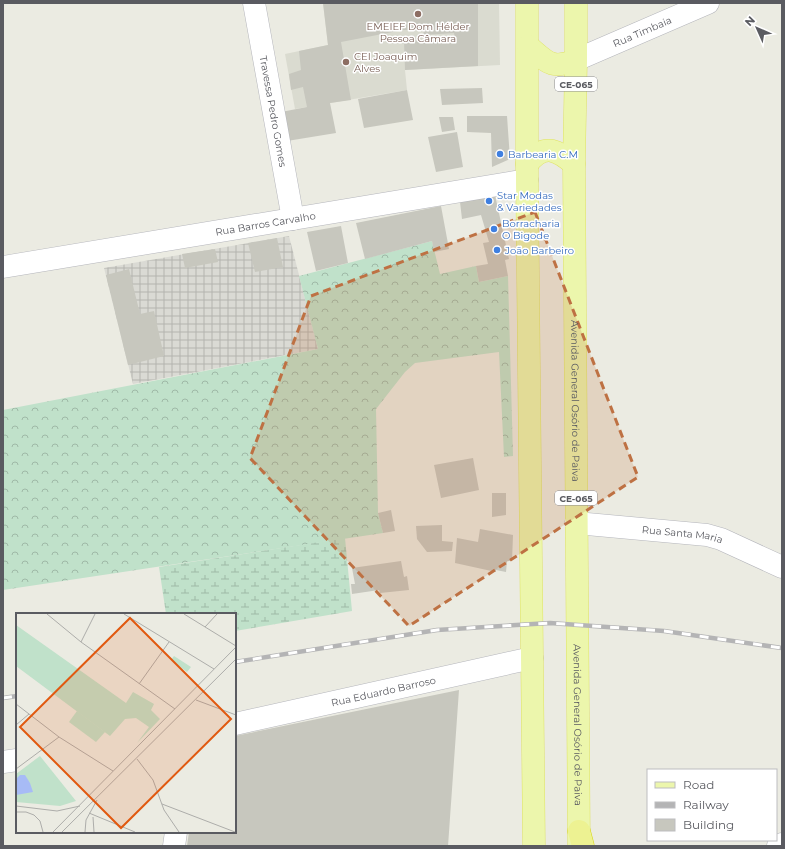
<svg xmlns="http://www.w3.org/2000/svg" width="785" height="849" viewBox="0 0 785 849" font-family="Montserrat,sans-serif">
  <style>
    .industrial { fill: url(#industrial-grid) }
    .education { fill: #dadbd0 }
    .forest { fill: url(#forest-crowns) }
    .wetland { fill: url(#wetland-marsh) }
    .building { fill: #c7c7be }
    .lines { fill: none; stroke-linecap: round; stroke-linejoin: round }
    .minor-casing { stroke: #b4b5bb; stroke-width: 23 }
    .major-casing { stroke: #dfe363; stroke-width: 23 }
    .highway-casing { stroke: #d7d616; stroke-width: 23 }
    .minor { stroke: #fff; stroke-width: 22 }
    .major { stroke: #ecf6ac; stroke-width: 22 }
    .highway { stroke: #edf292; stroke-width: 22 }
    .rail-casing { stroke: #b4b4b5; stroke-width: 4.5 }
    .rail { stroke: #fff; stroke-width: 3; stroke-dasharray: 9; stroke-linecap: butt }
    .marked { fill: #be7143; fill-opacity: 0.2; stroke: #be7143; stroke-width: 3; stroke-dasharray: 8 5; stroke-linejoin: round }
    .education-dot { fill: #8d6e63; stroke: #fff; stroke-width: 1.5 }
    .shop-dot { fill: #3f7fe0; stroke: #fff; stroke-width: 1.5 }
    .labels { text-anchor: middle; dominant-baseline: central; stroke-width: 3; stroke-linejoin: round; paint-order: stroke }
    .shield { fill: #fff; stroke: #8c8c90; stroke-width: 1 }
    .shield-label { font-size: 9px; font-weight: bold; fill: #5a5b61 }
    .education-label { font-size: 10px; fill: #785e54; stroke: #fff }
    .street-label { font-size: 10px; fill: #5a5b61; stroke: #fff }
    .shop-label { font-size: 10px; fill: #366cbe; stroke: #fff; text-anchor: start }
    .inset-road { fill: none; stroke: #adadaa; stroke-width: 1 }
    .view { fill: #e15910; fill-opacity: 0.15; stroke: #e15910; stroke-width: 2 }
    .inset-edge { fill: none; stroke: #5a5b61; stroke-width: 2 }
  </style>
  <defs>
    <pattern id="industrial-grid" width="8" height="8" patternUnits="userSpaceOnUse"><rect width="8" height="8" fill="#dadad4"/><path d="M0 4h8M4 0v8" fill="none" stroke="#b4b4af"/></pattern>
    <pattern id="forest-crowns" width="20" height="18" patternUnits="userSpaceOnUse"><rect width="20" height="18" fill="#c0e1ca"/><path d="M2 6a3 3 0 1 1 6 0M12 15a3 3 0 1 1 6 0" fill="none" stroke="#9fb9a7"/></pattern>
    <pattern id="wetland-marsh" width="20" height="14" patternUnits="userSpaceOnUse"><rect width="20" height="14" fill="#c0e1ca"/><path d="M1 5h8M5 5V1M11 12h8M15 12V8" fill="none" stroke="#9fb9a7"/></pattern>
  </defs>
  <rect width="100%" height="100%" fill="#ebebe2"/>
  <path class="industrial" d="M289,236L318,349L133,384L104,268Z"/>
  <path class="education" d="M323,3H499L500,65L405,70L407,90L295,109L285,54L328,45Z"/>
  <path class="forest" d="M432,241L440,274L476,266L479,282L508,276L513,456L504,457L499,352L415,363L405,372L376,409L378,513L383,533L3,590V410L318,349L299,276Z"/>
  <path class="wetland" d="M345,538L352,611L235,631V614H166L159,567Z"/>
  <path class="building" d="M323,3H478V66L405,70L404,41L455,38L454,33L424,35L423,30H403L341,42L351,100L330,103L336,133L287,141L281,112L307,107L303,87L291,90L289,74L301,70L299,51L328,45Z
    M482,88L483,103L442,105L440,89Z
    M407,90L413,120L364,128L358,99Z
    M467,116H507L510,159L492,167L491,133L467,132Z
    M439,117H453L455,130L442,132Z
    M457,132L463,167L436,172L428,137Z
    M495,195L509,259L505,260L508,276L479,282L476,266L488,264L483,243L489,242L481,215L462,219L460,202Z
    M441,206L449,249L434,252L432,241L365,259L356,223Z
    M341,226L348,263L316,271L307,232Z
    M277,238L283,267L255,272L248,243Z
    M215,249L218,262L185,268L182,254Z
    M129,269L140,314L154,311L164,356L128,365L106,275Z
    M473,458L479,490L441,498L434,465Z
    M492,493H506V515L492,517Z
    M391,510L395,531L383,533L378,513Z
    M442,525V541L453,542L452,551L427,552L417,539L416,526Z
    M480,529L513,535L512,561H507L506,572L496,570V572L455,563L457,538L478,542Z
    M401,561L404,577L407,576L409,590L380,593L379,590L352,594L351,584H355L352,568Z
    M459,690L448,846H187L189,832H235V736Z"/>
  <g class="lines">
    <g class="minor-casing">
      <g id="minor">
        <path id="s1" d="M254,3L293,219"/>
        <path id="s2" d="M576,60L708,3"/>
        <path id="s3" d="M3,267L527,180"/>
        <path id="s4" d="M576,523L707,535L721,539L782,567"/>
        <path id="s5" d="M235,724L532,658"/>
        <path d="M3,762L17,760"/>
        <path d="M174,846L176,832"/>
        <path d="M778,846L782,844"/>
      </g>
    </g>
    <g class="major-casing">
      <g id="major">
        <path d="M527,3V180L534,846"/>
        <path id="s6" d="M576,3V60L574,164L579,846"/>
        <path d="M528,46C547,62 551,70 576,60"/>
        <path d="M527,164C544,143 556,149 574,164"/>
      </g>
    </g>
    <g class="highway-casing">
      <path id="highway" d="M579,831L583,846"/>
    </g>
    <use href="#minor" class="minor"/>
    <use href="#major" class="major"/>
    <use href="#highway" class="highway"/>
    <g class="rail-casing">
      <path id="rail" d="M235,662L437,630L550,623L664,631L782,648
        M3,698L17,696"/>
    </g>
    <use href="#rail" class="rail"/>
  </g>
  <path class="marked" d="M535,212L638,477L409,626L250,458L311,296Z"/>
  <g class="education-dot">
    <circle cx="418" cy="14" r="4"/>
    <circle cx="346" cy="62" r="4"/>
  </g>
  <g class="shop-dot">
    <circle cx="500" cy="154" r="4"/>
    <circle cx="489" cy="201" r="4"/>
    <circle cx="494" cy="229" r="4"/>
    <circle cx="497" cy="250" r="4"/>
  </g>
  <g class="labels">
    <g class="shield">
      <rect x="555" y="77" width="42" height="14" rx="3"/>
      <rect x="555" y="491" width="42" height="14" rx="3"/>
    </g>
    <g class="shield-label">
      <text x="576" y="84">CE-065</text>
      <text x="576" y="498">CE-065</text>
    </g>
    <g class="education-label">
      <text x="418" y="26">EMEIEF Dom Hélder<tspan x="418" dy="12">Pessoa Câmara</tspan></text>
      <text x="354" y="56" text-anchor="start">CEI Joaquim<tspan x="354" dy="12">Alves</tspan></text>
    </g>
    <g class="street-label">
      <text stroke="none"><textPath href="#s2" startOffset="72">Rua Timbaia</textPath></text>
      <text stroke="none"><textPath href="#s1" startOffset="110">Travessa Pedro Gomes</textPath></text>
      <text stroke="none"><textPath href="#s3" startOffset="266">Rua Barros Carvalho</textPath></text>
      <text stroke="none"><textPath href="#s6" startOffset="398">Avenida General Osório de Paiva</textPath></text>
      <text stroke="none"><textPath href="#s4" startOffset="107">Rua Santa Maria</textPath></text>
      <text stroke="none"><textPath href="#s5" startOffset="152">Rua Eduardo Barroso</textPath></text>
      <text stroke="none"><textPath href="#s6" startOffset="722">Avenida General Osório de Paiva</textPath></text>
    </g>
    <g class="shop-label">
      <text x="508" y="154">Barbearia C.M</text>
      <text x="497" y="195">Star Modas<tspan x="497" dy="12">&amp; Variedades</tspan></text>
      <text x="502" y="223">Borracharia<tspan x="502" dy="12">O Bigode</tspan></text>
      <text x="505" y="250">João Barbeiro</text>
    </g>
  </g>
  <g transform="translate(16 613)">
    <rect width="220" height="220" fill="#ebebe2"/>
    <path d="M0,12L110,90L117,79L138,91L135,97L144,106L121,130L133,114L120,105L109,106L94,123L0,53ZM158,43L175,54L171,59L155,47ZM24,143L60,188L44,193L0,189V161Z" fill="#c0e1ca"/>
    <path d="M61,98L89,119L80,129L53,109Z" fill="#c0e1ca"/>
    <path d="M4,162H9L14,170L17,179L0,182V166Z" fill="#a7bbf6"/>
    <path class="inset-road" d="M31,1L65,29L159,96M108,1L198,56M168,1L220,33M189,14L201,1M65,29L79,1M123,71L153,29M180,87L220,102M0,91L43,124L97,158M0,112L13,101M121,146L137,167L148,197L163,219M0,156L43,124M146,191L219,219M0,193L41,198L64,193M0,199H10L18,202L24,208L27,219M73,200L119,219M77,204L78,219M37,219L220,34M46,219L220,46M69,219L70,207L81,187"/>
    <path class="view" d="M114,5L215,106L105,215L4,114Z"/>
    <rect width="220" height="220" class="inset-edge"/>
  </g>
  <rect width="785" height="849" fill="none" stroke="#5a5b61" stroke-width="8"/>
  <rect x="647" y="769" width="130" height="72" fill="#ffffff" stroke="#bdbdc0"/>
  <rect x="655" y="782" width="20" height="6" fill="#ecf6ac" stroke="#bdbdc0"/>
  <text x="683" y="789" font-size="12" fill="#5a5b61">Road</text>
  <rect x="655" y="802" width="20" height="6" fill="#b4b4b5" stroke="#bdbdc0"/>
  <text x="683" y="809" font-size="12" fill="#5a5b61">Railway</text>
  <rect x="655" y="819" width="20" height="12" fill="#c7c7be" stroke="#bdbdc0"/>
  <text x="683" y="829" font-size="12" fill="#5a5b61">Building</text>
  <g transform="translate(757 28) rotate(315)" stroke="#ffffff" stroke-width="3" paint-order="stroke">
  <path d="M0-3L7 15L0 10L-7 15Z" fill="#5a5b61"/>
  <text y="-6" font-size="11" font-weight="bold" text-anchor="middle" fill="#5a5b61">N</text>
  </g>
</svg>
